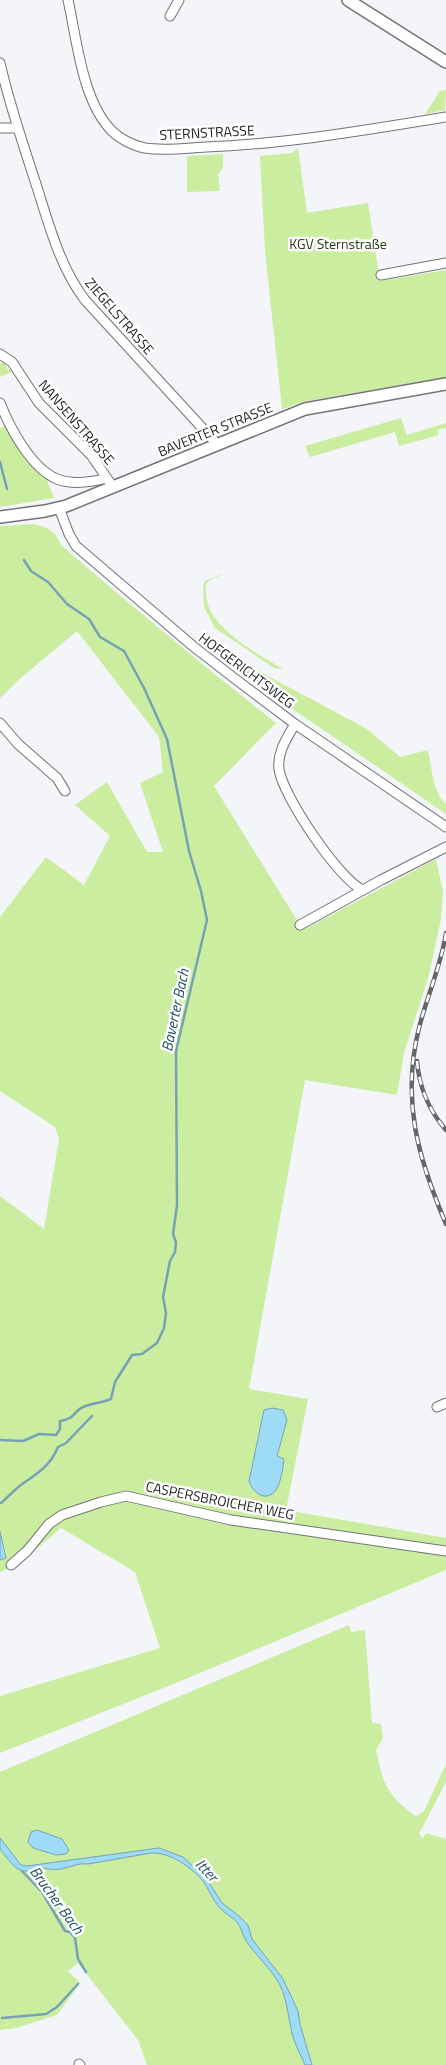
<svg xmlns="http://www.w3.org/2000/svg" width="446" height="2065" viewBox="0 0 446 2065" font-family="'Titillium Web',sans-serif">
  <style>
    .green { fill: #caeda0 }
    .water { fill: #9edbf6; stroke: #77a2b6 }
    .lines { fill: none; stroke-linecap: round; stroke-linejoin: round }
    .stream { stroke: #77a2b6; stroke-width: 2.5 }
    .minor-casing { stroke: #717477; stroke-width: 11 }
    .secondary-casing { stroke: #717477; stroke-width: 14 }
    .minor { stroke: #fff; stroke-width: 9 }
    .secondary { stroke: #fff; stroke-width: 11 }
    .rail-casing { stroke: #656668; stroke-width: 4.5 }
    .rail { stroke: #fff; stroke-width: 2.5; stroke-dasharray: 8; stroke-linecap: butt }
    .labels { text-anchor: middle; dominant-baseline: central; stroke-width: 5; stroke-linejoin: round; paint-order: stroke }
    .street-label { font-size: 14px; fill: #1d1e1f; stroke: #fff }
    .park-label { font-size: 14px; fill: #2b3a16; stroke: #fff }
    .water-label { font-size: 15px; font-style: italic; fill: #1c4d5f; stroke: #fff }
  </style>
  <rect width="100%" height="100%" fill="#f3f5f9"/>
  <path class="green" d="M446,90L445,110L425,114L440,91Z
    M298,148L307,213L368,203L380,281L446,270V377L307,401L282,409L265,251L260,156L292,153Z
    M223,154V168L218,174L220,191L187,192V156Z
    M4,362L8,370L11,369L12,372L0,377V364Z
    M401,418L407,435L446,423V428L437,430L439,435L399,446L395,432L310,457L305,446Z
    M7,425L44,473L54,498L0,507V428Z
    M34,524L47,528L55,534L62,546L111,588L207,668L276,723L214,786L303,930L436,859L443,892L441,919L429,975L404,1053L397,1095L305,1080L249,1389L308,1399L286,1510L446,1538V1570L166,1687L0,1753V1696L160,1648L135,1572L61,1528L20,1563L0,1572V1560L6,1553L0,1531V1196L44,1229L59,1139L55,1127L0,1091V917L46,857L84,885L110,836L75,805L107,782L147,852H163L140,783L163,772L159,737L77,631L22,677L0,698V526Z
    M224,573C220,576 210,579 207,583C205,586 206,591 206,595C208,627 257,654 283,669L274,668L215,628L204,607L203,587L205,581Z
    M211,639L268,676L367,729L400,757L428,750C432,767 432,792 446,804V814L246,677L205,644Z
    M349,1625L351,1632L365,1630L372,1723L381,1724L383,1738L376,1750C384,1787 386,1793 416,1817L424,1811L446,1764V1782L419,1834L423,1838L426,1833L446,1839V2065H147L138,2040L78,1963L68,1971L80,1983L57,2015L16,2028L0,2030V1772Z"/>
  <path class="water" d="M272,1408L283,1410L287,1420L277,1456L284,1459C283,1468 281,1482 276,1490C266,1503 253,1493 249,1481L264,1410Z
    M0,1531L6,1558L0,1560Z
    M37,1830L62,1839L69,1850L66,1854L56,1855L33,1848L28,1842L31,1832Z
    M0,1838L21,1865L27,1866L159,1848L183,1857L207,1879L222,1903L239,1916L248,1925L252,1939L283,1979L298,2011L300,2024L312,2065H305C301,2056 296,2046 293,2037C288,2019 288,2002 280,1985C271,1968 255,1955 245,1939C242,1933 241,1927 237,1922C231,1916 224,1913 219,1907C212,1899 209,1889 203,1881C191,1867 170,1852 151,1853L88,1864C78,1863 74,1866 65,1868C57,1871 50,1869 41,1868C36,1868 31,1871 26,1871C16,1873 6,1856 0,1849Z"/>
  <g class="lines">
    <path class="stream" d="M0,462L7,489
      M0,1440L23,1441L39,1434L56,1435L60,1429V1421C77,1418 73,1411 83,1407C92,1403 102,1403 111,1399L115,1382L132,1355L142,1354L157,1343L164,1328L166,1313L163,1297L170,1261L175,1252L176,1242L173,1234L177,1205L176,1051L207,920L201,891L189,851L167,739L144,688L124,651L100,637L89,619L67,604L48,582L31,571L24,560
      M1,1503C9,1496 17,1487 25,1482C40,1472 51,1464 58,1447L66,1443L92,1416
      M22,1871L42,1892L65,1931L70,1932L75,1938L78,1959L86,1972
      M2,2018L46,2014L57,2007L78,1984"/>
    <g class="minor-casing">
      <path id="minor" d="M68,0C77,40 82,101 112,131C120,139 134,146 145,148C164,151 187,148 206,147C287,144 366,130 446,117
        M170,16L179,0
        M0,63C9,103 22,141 35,181C48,221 59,266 85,300L217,444
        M0,128H17
        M381,275L446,263
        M0,354L12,362L39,403L91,455L113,487
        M0,403C10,428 31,468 57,479C72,485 92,482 107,478
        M59,508L69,534L76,546L194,647L234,678L295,724L446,827
        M0,723L18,744L57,778L65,791
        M295,724C287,738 277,752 279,769C282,795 340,881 363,890
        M300,925L381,880L446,847
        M437,1407L446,1403
        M11,1565L27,1551L49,1524L62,1515L101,1502L126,1496L231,1520L446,1551
        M79,2064L80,2065"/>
    </g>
    <g class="secondary-casing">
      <path id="secondary" d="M348,0L446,62
        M0,517L45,511L66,506L305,409L446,384"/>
    </g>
    <use href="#minor" class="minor"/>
    <use href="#secondary" class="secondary"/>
    <g class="rail-casing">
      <path id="rail" d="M446,933C441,966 427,996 419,1028C401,1100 418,1158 446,1224
        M417,1061C419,1086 429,1111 446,1130"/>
    </g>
    <use href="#rail" class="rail"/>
  </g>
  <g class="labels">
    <g class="street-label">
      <text transform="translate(207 132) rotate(-3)">STERNSTRASSE</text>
      <text transform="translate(120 316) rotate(49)">ZIEGELSTRASSE</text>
      <text transform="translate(77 422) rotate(49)">NANSENSTRASSE</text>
      <text transform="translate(215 429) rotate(-22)">BAVERTER STRASSE</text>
      <text transform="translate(247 670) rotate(37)">HOFGERICHTSWEG</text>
      <text transform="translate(220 1500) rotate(11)">CASPERSBROICHER WEG</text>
    </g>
    <g class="park-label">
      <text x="338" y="243">KGV Sternstraße</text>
    </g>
    <g class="water-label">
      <text transform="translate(175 1010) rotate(-78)">Baverter Bach</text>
      <text transform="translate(207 1870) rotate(47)">Itter</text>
      <text transform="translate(57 1900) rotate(54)">Brucher Bach</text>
    </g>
  </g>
</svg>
